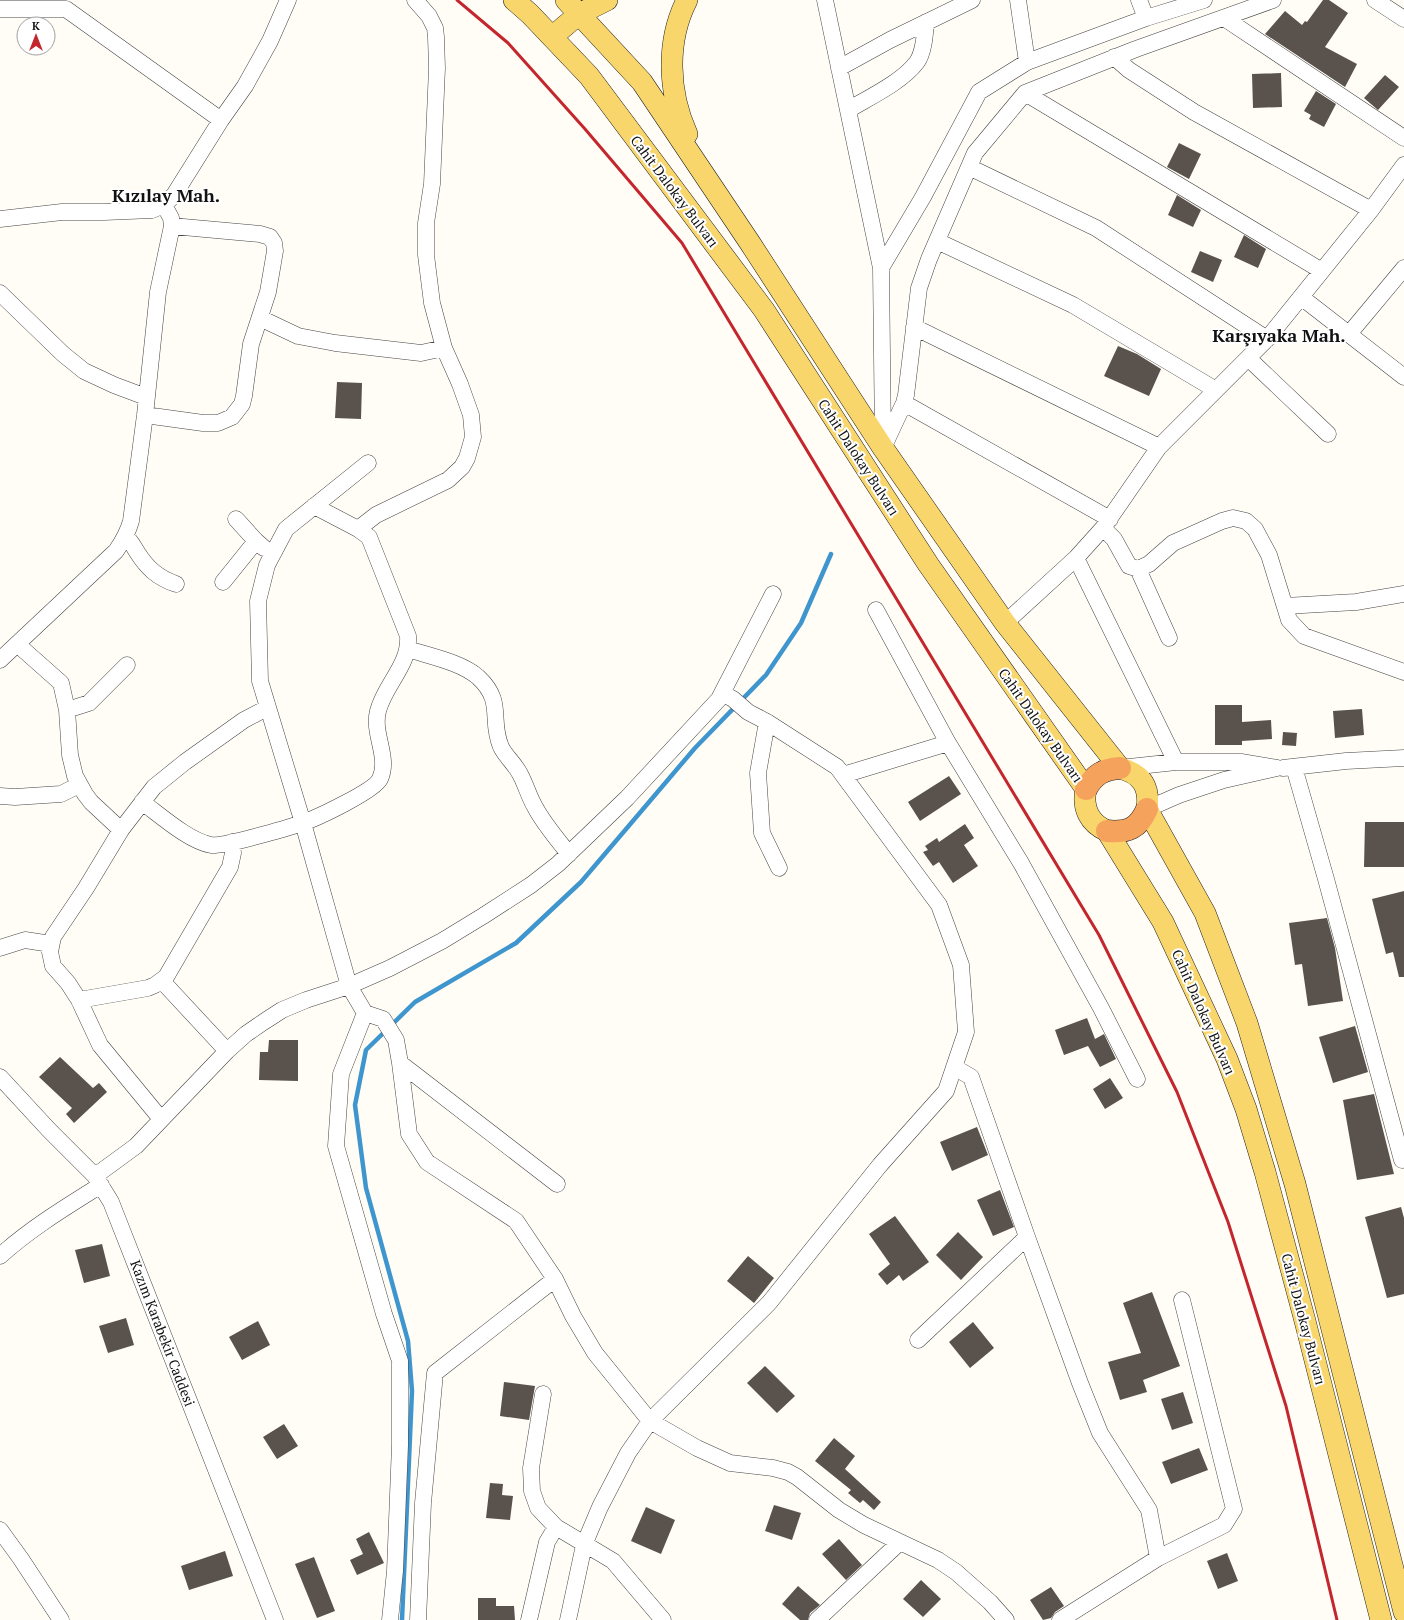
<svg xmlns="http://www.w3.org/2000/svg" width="1404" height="1620" viewBox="0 0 1404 1620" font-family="'PT Serif',serif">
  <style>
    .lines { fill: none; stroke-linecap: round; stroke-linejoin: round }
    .stream { stroke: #3f96cf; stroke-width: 4.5 }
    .building { fill: #5a524d }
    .minor-casing { stroke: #444; stroke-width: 17 }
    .major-casing { stroke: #222; stroke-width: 22 }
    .highway-casing { stroke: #222; stroke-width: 23 }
    .minor { stroke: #fff; stroke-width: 16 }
    .major { stroke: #f9d66b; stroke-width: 21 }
    .highway { stroke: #f5a25d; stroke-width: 22 }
    .rail { stroke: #c4262e; stroke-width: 3 }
    .labels { text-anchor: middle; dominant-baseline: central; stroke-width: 4; stroke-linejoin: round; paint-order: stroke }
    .street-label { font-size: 14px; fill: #111; stroke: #fff }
    .district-label { font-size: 18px; font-weight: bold; fill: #111; stroke: #fff }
  </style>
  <rect width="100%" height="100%" fill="#fffdf5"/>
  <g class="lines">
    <path class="stream" d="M402,1620L412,1391L408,1341L366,1188L355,1105L366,1050L415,1002L516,943L581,882L695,748L766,675L801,623L831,554"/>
  </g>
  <path class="building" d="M1323,0H1329L1348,13L1325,47L1357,64L1345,87L1265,34L1285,11L1302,25L1305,21L1307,22Z
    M1281,73L1282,107L1253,108L1252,74Z
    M1385,75L1399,87L1378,110L1364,98Z
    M1316,91L1336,104L1324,127L1309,119L1311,115L1304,111Z
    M1179,143L1201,154L1189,179L1167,167Z
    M1177,195L1201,210L1193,227L1168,215Z
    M1244,235L1266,249L1258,268L1234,257Z
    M1200,251L1222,260L1213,282L1191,272Z
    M1118,346L1137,354L1161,369L1149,396L1104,376Z
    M337,382L362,383L361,419L335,418Z
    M1215,705H1242V722L1271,720L1272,739L1242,741V745H1215Z
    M1362,709L1364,735L1335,738L1333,711Z
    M1283,732L1297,733L1296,746L1282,745Z
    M949,776L961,794L920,821L908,802Z
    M1365,822H1404V867H1364Z
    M965,824L974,838L964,845L978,866L953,883L939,862L933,866L923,852L928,850L925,846L937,838L939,842Z
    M1404,891V977H1399L1393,952L1386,954L1372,899Z
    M1327,918L1335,948L1343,1001L1308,1006L1302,964L1295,965L1289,923Z
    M1087,1018L1095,1039L1104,1034L1116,1059L1100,1067L1088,1046L1064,1055L1055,1030Z
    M1355,1026L1368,1072L1333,1083L1319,1037Z
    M269,1040H298V1081L259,1080L260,1052H268Z
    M60,1057L93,1088L99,1083L107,1092L74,1123L66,1114L72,1108L39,1077Z
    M1110,1078L1123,1098L1105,1109L1093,1089Z
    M1374,1094L1394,1174L1357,1180L1343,1100Z
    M977,1127L988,1155L952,1171L940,1142Z
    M1000,1190L1014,1227L993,1236L977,1200Z
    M1401,1207L1404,1218V1294L1387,1298L1365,1217Z
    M895,1216L929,1262L903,1281L899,1275L887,1285L878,1274L890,1264L869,1234Z
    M958,1232L983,1257L961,1280L936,1255Z
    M102,1244L110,1276L84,1283L75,1250Z
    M748,1256L774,1278L754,1303L727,1281Z
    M1152,1292L1180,1366L1143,1380L1147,1392L1120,1400L1108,1362L1141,1353L1123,1303Z
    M126,1318L134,1345L108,1353L99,1326Z
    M258,1321L270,1345L242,1360L229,1337Z
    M973,1322L994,1348L970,1368L949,1342Z
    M765,1366L795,1396L777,1413L747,1383Z
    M504,1382L535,1386L529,1420L500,1416Z
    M1183,1392L1193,1423L1172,1430L1161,1399Z
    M284,1424L298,1446L277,1459L263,1437Z
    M834,1438L855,1456L845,1469L881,1502L874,1510L863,1500L860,1503L848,1493L851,1490L815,1461Z
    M1199,1448L1208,1470L1171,1484L1162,1462Z
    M490,1483L503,1484L502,1495L513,1496L510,1520L486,1518Z
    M774,1505L801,1513L792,1540L765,1531Z
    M646,1507L675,1520L661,1554L631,1541Z
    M369,1532L384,1563L357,1575L350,1560L363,1554L356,1539Z
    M839,1539L862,1565L846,1580L822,1554Z
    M225,1551L233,1576L189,1590L181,1566Z
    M1227,1553L1238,1581L1218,1589L1207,1561Z
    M314,1557L335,1611L317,1618L295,1564Z
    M921,1580L941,1599L923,1617L903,1599Z
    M798,1586L820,1605L810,1613L808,1620H800L782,1604Z
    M1051,1587L1064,1606L1055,1612L1051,1618L1043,1620L1030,1600Z
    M478,1598H496V1606H514L515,1620H478Z"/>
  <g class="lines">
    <g class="minor-casing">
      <path id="minor" d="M825,0L881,268L883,442
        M1018,0L1027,62
        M1139,0L1146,18
        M1375,0L1404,19
        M0,9H66L221,120
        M1224,18L1404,138
        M1114,57L1129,70L1194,112L1371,210
        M839,68L890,40L972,0
        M1025,93L1322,271
        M848,110C870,97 902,82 917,62C924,52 925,34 926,22
        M969,167L1096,228L1267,339
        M0,219L62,212H104L152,210L164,205L174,195L221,120L245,86L270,41L288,0
        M937,241L1073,305L1216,390
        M881,268L923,197L979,92L1027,62L1146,18L1204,0
        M0,293L63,354L84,371L114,385L146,397
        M1301,297L1404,377
        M260,318L298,336L335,343L421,353L444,348
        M914,327L1159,447
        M1349,334L1404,268
        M1248,358L1328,434
        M904,403L1110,519
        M145,415L203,423H218L232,417L242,404L244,396L251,344L268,292L275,251L274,243L270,237L260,234L172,226
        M883,448L904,403L906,395L919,288L929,259L975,153L1025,93L1136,49L1273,0
        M368,463L286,529L267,565L258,601L260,681L303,823L349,986L365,1013L383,1019L396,1040L400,1063L409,1134L427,1162L516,1221L555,1279L573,1316L595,1353L650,1421L697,1448L730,1463L773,1468L788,1472L797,1477L839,1510L864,1525L938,1560L956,1572L990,1602L1006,1620
        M236,519L256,541L264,548
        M1103,528L1114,539L1129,566L1138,569L1149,564L1173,543L1222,521L1233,518L1246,521L1255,529L1269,555L1289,620L1304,636L1404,672
        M358,529L376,515L448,480L462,467L467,458L473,437L471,415L460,384L444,348L432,303L426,255V223L432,184L437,68L436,37L435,28L429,16L415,0
        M126,537C131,541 133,546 137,552C147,568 158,578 176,584
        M1076,558L1176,762
        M1138,569L1169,638
        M223,582L256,541
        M1285,606L1356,602L1404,594
        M876,610L948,743L1021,863L1101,1008L1137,1079
        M1005,623L1076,558L1103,528L1159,447L1267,339L1371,210L1404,165
        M17,644L61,683L67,710L70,755L75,776L85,794L91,802L121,830
        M408,649C429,656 461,662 478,677C505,702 489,719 501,747C506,757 515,764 520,774C526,785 529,797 535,807C544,824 557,839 569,854
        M0,660L116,551C123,541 128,532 131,521L145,415L158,292L172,226L171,218L164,205
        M67,710L89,703L127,665
        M767,722L758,773L762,833L779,868
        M1294,767L1326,879L1402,1160
        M1120,768L1176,762H1241L1277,768L1224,780L1179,795L1147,809
        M1283,768L1346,761L1404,758
        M843,775L948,743
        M0,796L15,797L61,794L79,785
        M142,802C161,816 189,841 211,845C222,847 288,828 302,823C317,818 374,791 380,779C390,757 372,734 378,711C385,684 410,665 408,636L369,537L358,529L314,506
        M0,948L25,940L51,944
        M162,981L227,1051
        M79,1000L148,988L155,985L166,977L230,867L233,853L232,842
        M365,1013L341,1074L336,1146L384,1314L400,1361V1445L395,1571L390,1620
        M400,1063L557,1184
        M954,1067L971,1077L1027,1237L1080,1383L1100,1433L1149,1510L1158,1558
        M0,1077L49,1130L95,1176L111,1202L275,1620
        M161,1119L100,1045L79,1000L68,983L53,966L50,952L53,937L86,888L121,830L154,787L185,762L244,720L267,708
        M95,1176L136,1146L227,1051L246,1034L265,1021L282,1010L306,1000L349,986L390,968L442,941L483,916L531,885L558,864L627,798L719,699L773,594
        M0,1256C31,1228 66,1207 101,1185
        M918,1340L1027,1237
        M543,1394L531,1468L532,1491L538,1508L556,1527L613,1561L663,1620
        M0,1530L21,1559L61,1620
        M418,1620L423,1503L435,1373L555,1279
        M529,1620L547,1542L556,1527
        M568,1620L584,1545L600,1507L628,1453L650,1421L769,1303L880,1165L946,1091L966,1032L961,965L939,905L837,767L767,722L748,712L733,699L722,693
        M817,1620L900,1542
        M1060,1620L1158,1558L1224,1525L1234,1509L1182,1300"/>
    </g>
    <g class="major-casing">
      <path id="major" d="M514,0L530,14L589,76L764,310L928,564L1086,789C1082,808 1089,823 1107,831L1163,922L1227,1059L1246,1109L1265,1172L1305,1321L1381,1620
        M566,0L642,82L750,243L883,448L1005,623L1120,768C1142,774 1150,787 1147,809L1205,913L1247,1023L1295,1184L1404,1612
        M552,37L579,14L607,0
        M687,134C668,92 666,41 687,0"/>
    </g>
    <g class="highway-casing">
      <path id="highway" d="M1086,789C1094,775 1103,769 1120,768
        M1107,831C1128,833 1139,828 1147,809"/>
    </g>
    <use href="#minor" class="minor"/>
    <use href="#major" class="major"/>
    <use href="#highway" class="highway"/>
    <path class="rail" d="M457,0L508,43L585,129L682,243L1099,935L1177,1092L1228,1222L1286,1406L1337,1620"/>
  </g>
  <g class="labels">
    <g class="street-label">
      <text transform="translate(675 191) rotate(53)">Cahit Dalokay Bulvarı</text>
      <text transform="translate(859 457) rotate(57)">Cahit Dalokay Bulvarı</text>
      <text transform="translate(1041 725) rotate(55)">Cahit Dalokay Bulvarı</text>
      <text transform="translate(1204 1012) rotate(66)">Cahit Dalokay Bulvarı</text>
      <text transform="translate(1304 1319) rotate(75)">Cahit Dalokay Bulvarı</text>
      <text transform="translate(163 1333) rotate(69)">Kazım Karabekir Caddesi</text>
    </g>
    <g class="district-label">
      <text x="166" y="195">Kızılay Mah.</text>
      <text x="1279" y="335">Karşıyaka Mah.</text>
    </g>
  </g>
  <g transform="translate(36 36)"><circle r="19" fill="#ffffff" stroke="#a0a0a0"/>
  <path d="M0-3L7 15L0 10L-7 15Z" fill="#c4262e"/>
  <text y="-6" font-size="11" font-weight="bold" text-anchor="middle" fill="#111111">K</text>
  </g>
</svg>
